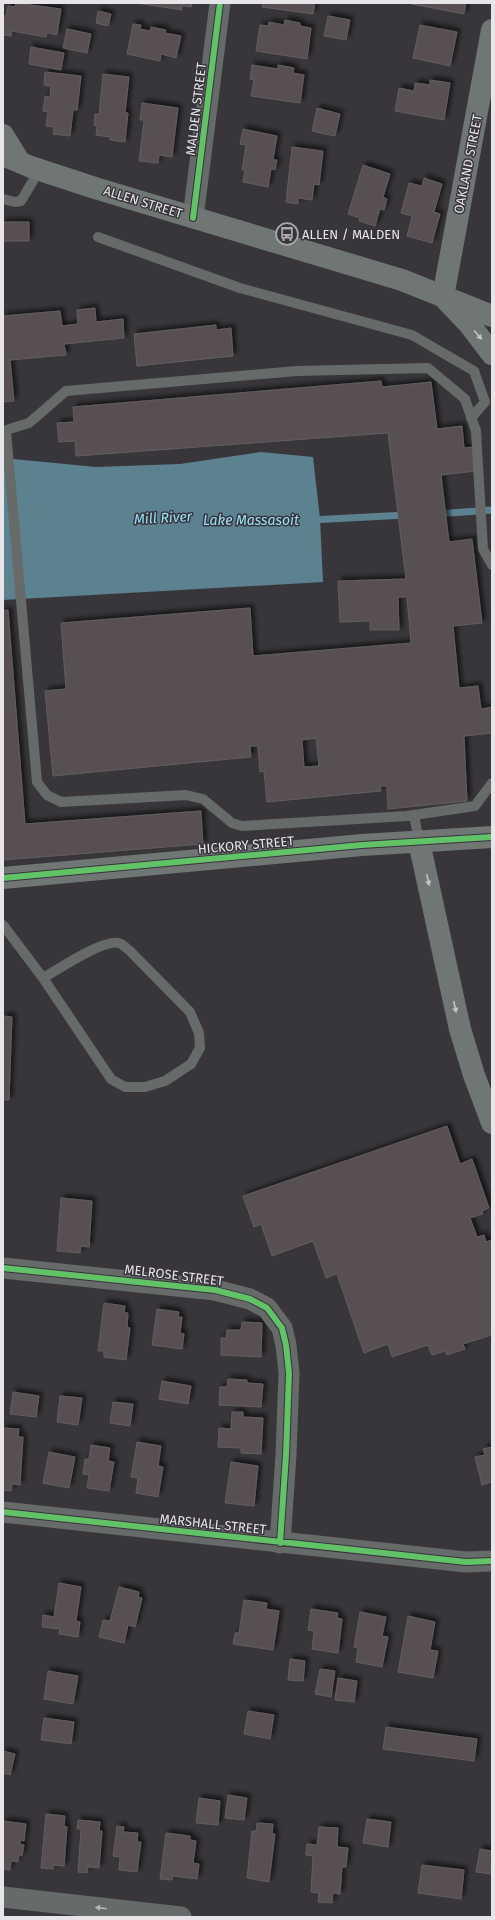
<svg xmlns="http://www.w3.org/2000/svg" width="495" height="1920" viewBox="0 0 495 1920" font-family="'Fira Sans',sans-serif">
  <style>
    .water { fill: #5c8290 }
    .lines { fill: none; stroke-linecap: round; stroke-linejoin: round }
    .stream { stroke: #5c8290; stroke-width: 7 }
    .building { fill: #595052; stroke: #615e5f; fill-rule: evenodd; filter: url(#shadow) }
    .lane { stroke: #666a68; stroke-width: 10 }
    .street { stroke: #666a68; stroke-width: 21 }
    .secondary { stroke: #707673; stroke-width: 22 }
    .cycleway-casing { stroke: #38343c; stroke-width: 8 }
    .cycleway { stroke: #61c268; stroke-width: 6 }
    .oneway { fill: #c4c4c6 }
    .oneway2 { fill: #b4b4b6 }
    .labels { text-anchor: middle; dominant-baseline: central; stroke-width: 3; stroke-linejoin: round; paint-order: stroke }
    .street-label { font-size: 13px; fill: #e8e5ea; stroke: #38343c }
    .poi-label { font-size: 13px; fill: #e8e5ea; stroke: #38343c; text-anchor: start }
    .water-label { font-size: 14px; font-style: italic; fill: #98e3fc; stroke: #38343c }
  </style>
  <defs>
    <filter id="shadow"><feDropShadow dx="3.5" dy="-3.5" stdDeviation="2" flood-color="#0009"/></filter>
  </defs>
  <rect width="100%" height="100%" fill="#38363a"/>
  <path class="water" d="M261,452L313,457L320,519L323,582L3,600V458L96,467L180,464Z"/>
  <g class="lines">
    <path class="stream" d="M436,514L492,510
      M311,520L406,515"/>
  </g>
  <path class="building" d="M16,3L61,9L57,35L47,33L46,37L12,31L11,36L3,35V16H6L8,6L15,7Z
    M136,3H192L191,7L182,6V10Z
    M263,3H315L313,14L262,7Z
    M412,3H466L464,14L412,4Z
    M98,11L111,14L108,26L96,23Z
    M328,16L350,20L346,40L324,36Z
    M285,20L300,23V26L311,28L307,59L256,51L260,25L268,26L269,22L284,25Z
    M133,24L141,25L140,29L150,31L151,27L166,30L165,33L181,36L176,58L161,54L160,61L127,54Z
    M420,25L457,32L450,66L413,58Z
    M67,29L91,34L87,53L63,48Z
    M31,47L64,53L61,70L29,64Z
    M252,65L278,69V65L294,68L293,73L304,75L300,103L251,96L254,80L250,79Z
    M45,72L81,76L77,110H73L70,136L53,134L54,127L46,126L48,112L43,111L45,96L50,97L51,86L44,85Z
    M103,74L129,77L125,113H128L125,142L110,140V137L96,135L97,126L94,125L95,114H99Z
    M430,80L450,83L444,120L395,111L399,88L414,91L415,83L430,85Z
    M142,103L178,108L172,157L159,155L158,163L139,161L144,120H140Z
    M317,108L340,114L335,136L312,131Z
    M243,129L277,136L273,160H277L275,170L271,169L268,187L243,182L245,170H242L246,145L240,144Z
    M292,147L323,151L319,185L314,184L312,200L298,198V204L286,202Z
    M363,165L390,174L383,197L387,199L384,210L380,209L375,226L359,221L360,218L348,214Z
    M424,178L442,184L434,212L440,214L432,243L407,236L412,216L401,213L409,183L422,186Z
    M3,222H29V241H3Z
    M95,308L96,322L123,319L124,338L64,344L66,355L10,360L14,401L3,402V316L60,311L62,326L78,324L77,310Z
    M216,325V330L231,328L233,356L137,366L134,334Z
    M381,381L382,387L431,382L437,429L462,426L464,448L473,447L476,471L441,475L449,542L472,539L482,623L453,626L459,688L478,686L481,709L492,707V733L464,736L467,801L388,809L387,786H380L381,791L267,802L264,771L260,772L258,746H250L251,757L53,776L45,691L66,689L61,623L250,608L253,656L411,643L407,597H398L399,630H370V621L340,622L338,581L406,579L388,433L76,456L75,441L59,442L57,423L74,422L73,407ZM316,738L319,766L304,767L302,740Z
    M8,610L25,824L201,811L203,844L3,860V611Z
    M3,1016L12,1017L9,1100H3Z
    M447,1126L460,1164L472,1159L489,1208L482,1211L483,1214L470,1218L477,1237L484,1235L486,1242L492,1240V1335L463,1344L465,1349L447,1355L445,1351L432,1355L428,1345L392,1357L388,1344L364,1353L337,1274L326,1278L313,1241L272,1256L261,1224L254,1227L243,1196Z
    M61,1198L92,1201L89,1247L81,1246L80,1253L57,1251Z
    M104,1303L125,1306L124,1313H128L127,1327L130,1328L126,1360L104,1357V1351H98Z
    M157,1309L179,1312L178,1317H182L180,1333L184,1334L182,1349L152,1345Z
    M242,1322L262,1323L261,1357L221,1355V1338H226L227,1330H241Z
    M228,1379L247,1380V1383L263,1384L261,1407L219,1405L220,1387H227Z
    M162,1381L191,1386L188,1404L159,1399Z
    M13,1392L39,1396L36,1417L10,1414Z
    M60,1396L82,1398L78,1425L57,1422Z
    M113,1402L133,1404L130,1426L110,1423Z
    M232,1412H243V1417L263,1418L261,1454L241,1453V1448L218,1447L219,1428L231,1429Z
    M3,1428L19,1429L18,1437H23L20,1485L12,1484L11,1491L3,1490Z
    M137,1442L161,1446L158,1466L163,1467L158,1497L136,1493L138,1478L131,1477Z
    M91,1445L110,1448L108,1461L114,1462L109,1491L87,1488L89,1475L83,1474L85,1459H89Z
    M492,1447V1482L482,1485L475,1457L485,1455L483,1449Z
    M49,1452L75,1457L69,1488L43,1483Z
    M231,1462L258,1466L254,1506L225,1503Z
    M59,1583L81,1587L76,1621L80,1622L78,1637L59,1634L60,1629L42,1627L43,1615L54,1617Z
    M119,1587L139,1592L138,1597L142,1598L135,1627L128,1625L124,1643L99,1637L103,1620L110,1621Z
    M244,1600L267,1603L266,1609L279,1611L273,1650L233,1644L235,1633H239Z
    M311,1609L338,1613L337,1618L342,1619L338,1653L312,1649L314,1631L308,1630Z
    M360,1612L386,1617L382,1636L388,1637L382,1667L356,1662L358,1648L354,1647Z
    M408,1616L435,1622L430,1650L438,1651L433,1678L398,1672Z
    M290,1659L305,1661L303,1681L288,1680Z
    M320,1669L335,1671L331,1697L315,1694Z
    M48,1671L78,1676L73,1704L44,1699Z
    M338,1678L357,1681L354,1702L335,1700Z
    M248,1711L274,1715L270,1739L244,1734Z
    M44,1718L74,1722L71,1744L41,1740Z
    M386,1727L477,1739L474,1761L383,1749Z
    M3,1751L15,1754L10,1775L3,1773Z
    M228,1795L247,1798L244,1820L225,1818Z
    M199,1798L220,1801L218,1825L196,1823Z
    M46,1814L65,1816L64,1826L67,1827L64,1866L53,1865V1869L41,1868Z
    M367,1819L391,1822L388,1847L363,1843Z
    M78,1820L100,1822L99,1831H102L99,1868L88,1867L87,1873L78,1872L81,1829H77Z
    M3,1821L26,1824L24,1841L20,1840V1844L24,1845L22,1856L19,1855L18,1862L11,1861L10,1870L3,1869Z
    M257,1823L273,1824L272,1834H275L269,1882L247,1878L252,1831H256Z
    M117,1826L124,1827L123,1832L138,1833L137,1842H141L137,1872L119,1870L120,1857L113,1856Z
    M319,1827L338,1828L337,1847L348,1848L346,1867H342L340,1894L333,1893L332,1903L318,1902L319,1893L311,1892L313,1856L306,1855L307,1844L317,1845Z
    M166,1833L190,1836V1840L196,1841L193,1863L199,1864L197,1879L173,1876L172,1880L160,1879Z
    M480,1849L492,1851L491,1874L476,1872Z
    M422,1865L464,1870L461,1899L418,1893Z"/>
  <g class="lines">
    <path class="lane" d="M3,199L15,202L21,201L40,169
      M98,237L240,288L412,335L474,371L485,402L471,418
      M3,431L29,423L66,391L297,371L428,368L465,399L476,431L483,549L492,565
      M6,431L37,782L47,795L61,802L186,795L203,799L232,823L242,826L407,816L475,806L492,783
      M414,815L419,842
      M3,925L43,978L111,1079L125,1087H145L165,1081L191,1064L200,1048L199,1033L190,1012L130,951C127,949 123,944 119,943C103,939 59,969 43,978"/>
    <path class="street" d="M193,218L220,3
      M3,1268L215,1290L250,1299L267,1308L282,1328L286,1345L289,1373L286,1455L280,1543
      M3,1512L466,1562L492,1561
      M3,1897L181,1917"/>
    <path class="secondary" d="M3,135L19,161
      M3,155L31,167L95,188L402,280L492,316
      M443,297L492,30
      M447,301L470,325L492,354
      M419,842L460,1029L474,1075L492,1123
      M3,878L362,845L492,837"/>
    <g class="cycleway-casing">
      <path id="cycleway" d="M193,218L220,3
        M3,878L362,845L492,837
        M3,1268L215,1290L250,1299L267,1308L282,1328L286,1345L289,1373L286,1455L280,1543
        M3,1512L466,1562L492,1561"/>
    </g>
    <use href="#cycleway" class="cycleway"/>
  </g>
  <defs><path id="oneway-solid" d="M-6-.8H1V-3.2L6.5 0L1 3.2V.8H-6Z"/></defs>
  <g class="oneway">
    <use href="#oneway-solid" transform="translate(478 335) rotate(50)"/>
    <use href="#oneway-solid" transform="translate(428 880) rotate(78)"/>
    <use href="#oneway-solid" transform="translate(455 1007) rotate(78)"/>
  </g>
  <use class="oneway2" href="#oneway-solid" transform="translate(101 1908) rotate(-173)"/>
  <defs>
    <g id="bus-ring" transform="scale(1.15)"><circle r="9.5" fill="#38343c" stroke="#aaa8ac" stroke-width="1.5"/><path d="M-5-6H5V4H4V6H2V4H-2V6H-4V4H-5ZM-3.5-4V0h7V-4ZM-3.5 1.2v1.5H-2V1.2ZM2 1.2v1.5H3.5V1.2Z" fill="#aaa8ac"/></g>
  </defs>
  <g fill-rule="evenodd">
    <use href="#bus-ring" x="287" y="234"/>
  </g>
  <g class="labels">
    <g class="street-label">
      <text transform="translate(196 109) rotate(-83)">MALDEN STREET</text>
      <text transform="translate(468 164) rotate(-79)">OAKLAND STREET</text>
      <text transform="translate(143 202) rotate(17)">ALLEN STREET</text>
      <text transform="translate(246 845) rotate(-5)">HICKORY STREET</text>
      <text transform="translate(174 1275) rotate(7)">MELROSE STREET</text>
      <text transform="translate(213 1524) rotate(6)">MARSHALL STREET</text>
    </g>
    <g class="poi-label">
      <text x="302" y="234">ALLEN / MALDEN</text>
    </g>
    <g class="water-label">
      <text transform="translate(163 518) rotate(-3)">Mill River</text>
      <text x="251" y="520">Lake Massasoit</text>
    </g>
  </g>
  <rect width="495" height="1920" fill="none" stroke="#e8e5ea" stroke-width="8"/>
</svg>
